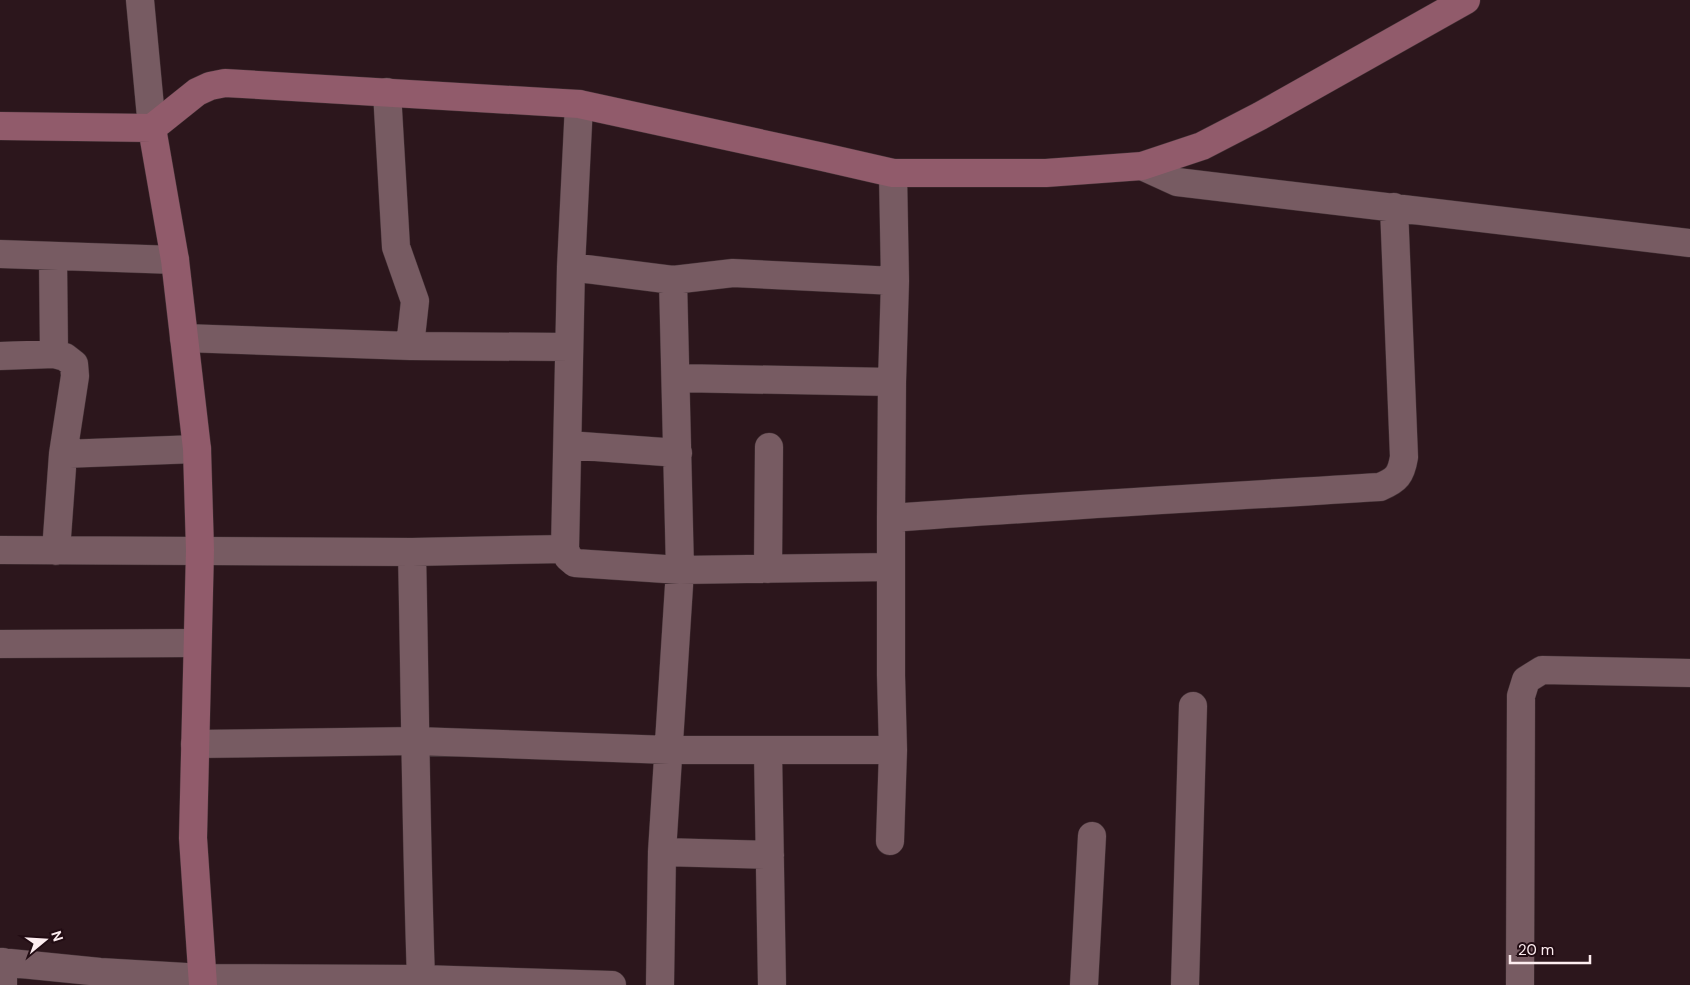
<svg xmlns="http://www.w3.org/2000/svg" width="1690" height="985" viewBox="0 0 1690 985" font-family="'DM Sans',sans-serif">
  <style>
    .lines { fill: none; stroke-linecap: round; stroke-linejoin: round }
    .street-casing { stroke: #423135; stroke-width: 29 }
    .secondary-casing { stroke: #423135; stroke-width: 29 }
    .street { stroke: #775b62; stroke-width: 28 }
    .secondary { stroke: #915b6b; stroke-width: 28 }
  </style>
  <rect width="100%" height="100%" fill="#2c161c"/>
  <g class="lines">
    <g class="street-casing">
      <path id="street" d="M140,0L152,128
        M387,92L396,247L415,301L410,346
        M579,104L571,267L565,549L568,557L575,563L680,570L891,567
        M1142,166L1177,182L1690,243
        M0,254L175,260
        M53,257L54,354
        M571,267L673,280L733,273L895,281
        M184,338L410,346L569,347
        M0,356L54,354L65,357L74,364L75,376L63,454L56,551
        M676,378L892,382
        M568,445L678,453
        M63,454L197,449
        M891,518C1054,506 1217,497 1380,487C1397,480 1401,475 1404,457L1394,207
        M0,550L412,552L565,549
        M412,552C415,694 416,837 421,979
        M768,569L769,447
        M0,644L197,643
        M195,744L416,741L669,750H893
        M768,751L772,985
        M890,841L893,750L891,675V518L892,382L895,281L893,173
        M662,852L770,855
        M0,962L100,972L203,978L421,979L612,985
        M3,962V985
        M660,985L662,852L680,570L673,280
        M1084,985L1092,836
        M1185,985L1193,706
        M1520,985L1521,696L1526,680L1542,670L1690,673"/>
    </g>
    <g class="secondary-casing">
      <path id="secondary" d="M0,126L152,128L175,260L197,449L200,550L193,838L203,985
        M152,128L197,92L210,86L225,83L579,104L823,157L893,173H1046L1142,166L1202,146L1260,116L1466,0"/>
    </g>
    <use href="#street" class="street"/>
    <use href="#secondary" class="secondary"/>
  </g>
  <g transform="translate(45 940) rotate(72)" stroke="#220c13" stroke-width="4" paint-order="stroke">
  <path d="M0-4L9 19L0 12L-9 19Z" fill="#fdedf0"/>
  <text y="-8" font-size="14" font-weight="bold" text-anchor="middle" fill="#fdedf0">N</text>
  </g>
  <path d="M1510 955v8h80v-8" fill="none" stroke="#fdedf0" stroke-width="2.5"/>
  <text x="1518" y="955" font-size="15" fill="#fdedf0" stroke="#220c13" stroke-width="4" paint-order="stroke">20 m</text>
</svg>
